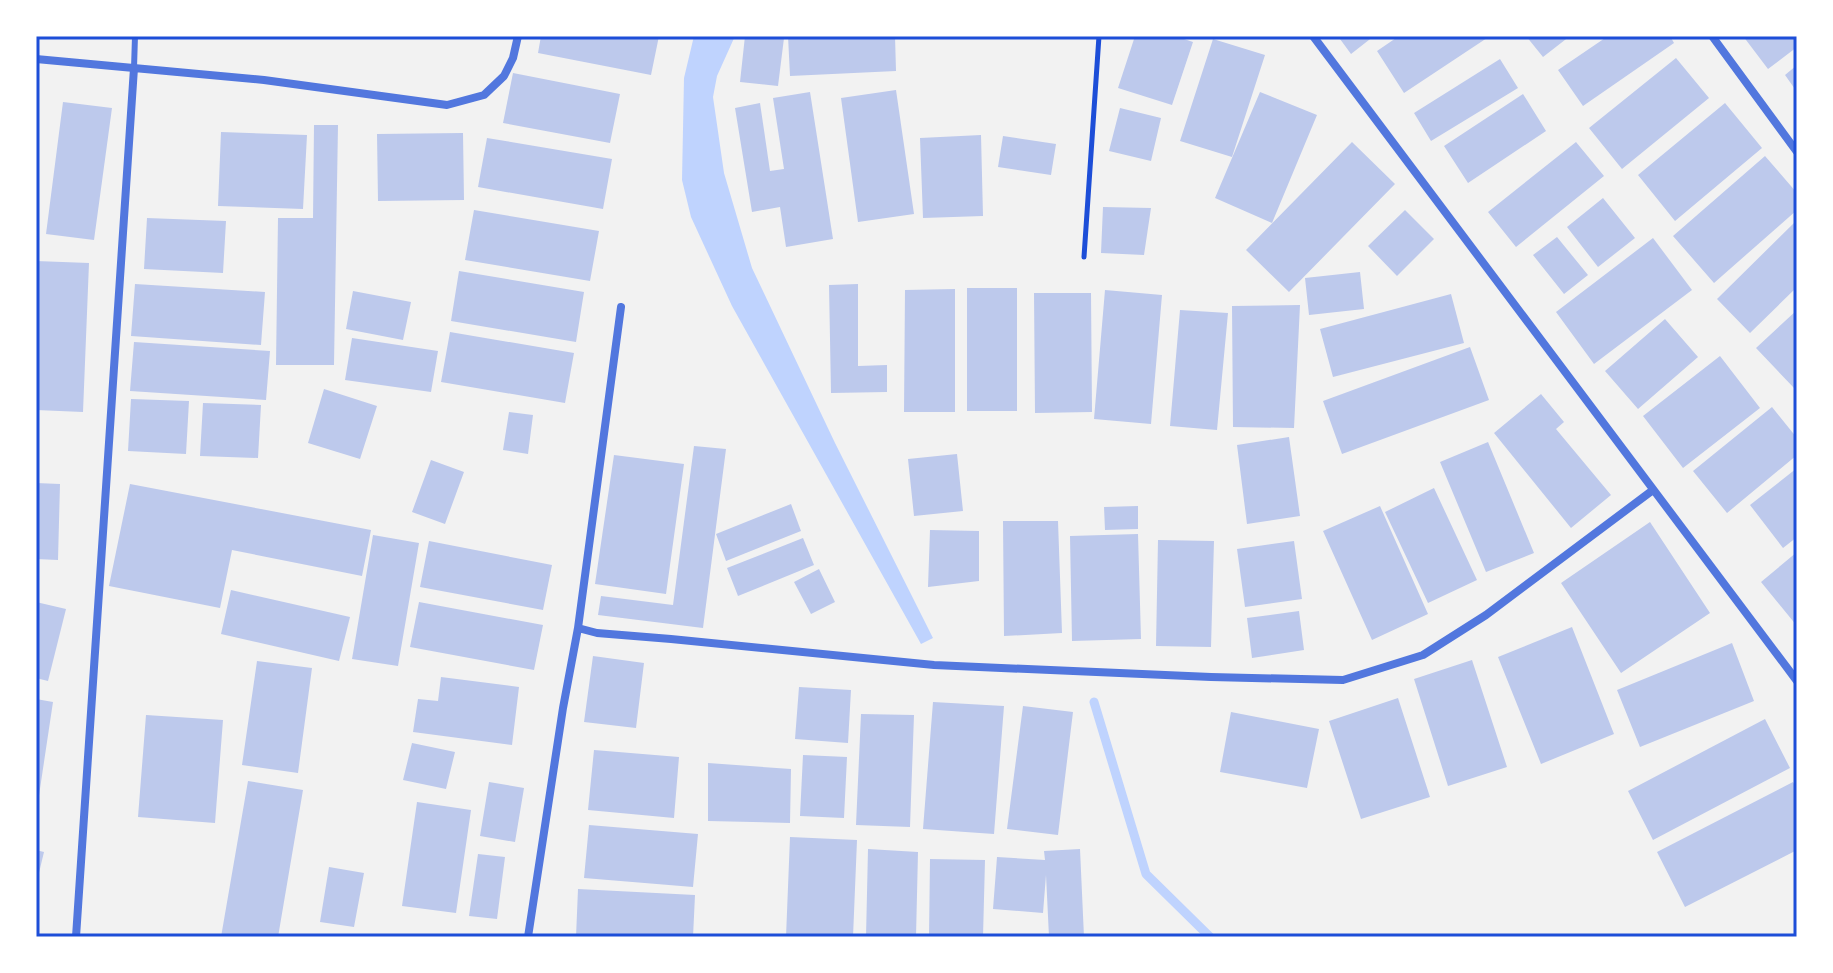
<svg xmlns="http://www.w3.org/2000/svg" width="1833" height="973" viewBox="0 0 1833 973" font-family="Manrope,sans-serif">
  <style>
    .water { fill: #bfd3fe }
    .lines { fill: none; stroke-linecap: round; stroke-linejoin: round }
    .stream { stroke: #bfd3fe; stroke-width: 9 }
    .building { fill: #bdc9ec }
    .path { stroke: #1d4ed8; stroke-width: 5 }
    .service { stroke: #5277de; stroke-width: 6 }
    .minor { stroke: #5277de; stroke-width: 8 }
    .neatline { fill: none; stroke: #1d4ed8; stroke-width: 3 }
  </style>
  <rect width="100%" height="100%" fill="#f2f2f2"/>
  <path class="water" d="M694,36H735L717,76L713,97L724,173L752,268L835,443L933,638L921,644L732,306L691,217L682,180L684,78Z"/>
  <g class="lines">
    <path class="stream" d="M1094,702L1146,874L1210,937"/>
  </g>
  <path class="building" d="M541,36H659L651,75L538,53Z
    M745,36L784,38L778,86L740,82Z
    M788,36H895L896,71L790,76Z
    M1135,36H1175L1193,42L1172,105L1118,88Z
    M1344,36H1374L1351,54L1340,39Z
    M1399,36H1490L1404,93L1377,51Z
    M1526,36H1570L1543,57Z
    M1608,36H1670L1674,43L1583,106L1558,70Z
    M1743,36H1797V47L1768,69Z
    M1213,39L1265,55L1232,157L1180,141Z
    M1676,58L1709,98L1622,169L1589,128Z
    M1500,59L1518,88L1431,141L1414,113Z
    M1797,65V92L1785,75Z
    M513,73L620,94L610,143L503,123Z
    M896,90L914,214L858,222L841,98Z
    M810,92L833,239L786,247L780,207L752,212L735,108L760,103L770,171L784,169L773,98Z
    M1260,92L1317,115L1272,223L1215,198Z
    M1523,94L1546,131L1468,183L1444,146Z
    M63,102L112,108L94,240L46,234Z
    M1725,103L1762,148L1675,221L1638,175Z
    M1120,108L1161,118L1151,161L1109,151Z
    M314,125H338L334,365H276L278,218H313Z
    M221,132L307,135L303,209L218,206Z
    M463,133L464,200L378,201L377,134Z
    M981,135L983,216L923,218L920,138Z
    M1003,136L1056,144L1051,175L998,167Z
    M487,138L612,159L603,209L478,187Z
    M1352,142L1395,184L1289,292L1246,250Z
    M1576,142L1604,176L1516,247L1488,212Z
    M1765,156L1797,193V210L1714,283L1673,236Z
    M1603,198L1635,238L1598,267L1567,227Z
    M1103,207L1151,208L1144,255L1101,253Z
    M474,210L599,231L590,281L465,260Z
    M1405,210L1434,239L1397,276L1368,246Z
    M147,218L226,221L223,273L144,269Z
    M1797,220V287L1750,333L1717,299Z
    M1557,237L1588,275L1564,294L1533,255Z
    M1653,238L1692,290L1594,364L1556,312Z
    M36,261L89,263L83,412L36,410Z
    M459,271L584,292L576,342L451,321Z
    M1360,272L1364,309L1309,315L1305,278Z
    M135,284L265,292L261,345L131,336Z
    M858,284V366L887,365V392L831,393L829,285Z
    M967,288H1017V411H967Z
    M955,289V412H904L905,290Z
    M1105,290L1162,295L1151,424L1094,419Z
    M353,291L411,302L403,340L346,329Z
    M1034,293H1091L1092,412L1035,413Z
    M1451,294L1464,343L1333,377L1320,329Z
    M1300,305L1294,428L1233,427L1232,306Z
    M1180,310L1228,313L1217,430L1170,426Z
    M1797,310V385L1794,388L1756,348Z
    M1665,319L1698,357L1638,409L1605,371Z
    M450,332L574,353L565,403L441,382Z
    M352,338L438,351L431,392L345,380Z
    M134,342L270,351L266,400L130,391Z
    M1470,347L1489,400L1342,454L1323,401Z
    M1720,356L1760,408L1683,468L1643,416Z
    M324,389L377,406L360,459L308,443Z
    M1541,394L1564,422L1556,429L1611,495L1571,528L1494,433Z
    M131,399L189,401L186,454L128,451Z
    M203,403L261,405L258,458L200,456Z
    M1772,407L1797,438V455L1727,513L1693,471Z
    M509,412L533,415L528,454L503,450Z
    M1289,437L1300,516L1247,524L1237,445Z
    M1488,442L1534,553L1486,572L1440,462Z
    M694,446L726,449L703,628L598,615L601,596L673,605Z
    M957,454L963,511L914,516L908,459Z
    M614,455L684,464L666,594L595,584Z
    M431,460L464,472L445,524L412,512Z
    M1797,468V537L1783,548L1750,505Z
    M36,483L60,484L58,560L36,559Z
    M130,484L371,530L362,576L232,550L220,608L109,586Z
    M1434,488L1477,580L1428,603L1385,512Z
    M791,504L801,531L726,561L716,534Z
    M1138,506V529L1105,530L1104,507Z
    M1380,506L1428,614L1372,640L1323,531Z
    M1003,521H1058L1062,633L1004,636Z
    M1650,522L1710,613L1621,673L1561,583Z
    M930,530L979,531V581L928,587Z
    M1138,534L1141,639L1072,641L1070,536Z
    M373,535L419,543L398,666L352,659Z
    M803,538L814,565L738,596L727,568Z
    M1158,540L1214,541L1211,647L1156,646Z
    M429,541L552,565L543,610L420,587Z
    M1294,541L1302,599L1245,607L1237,549Z
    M1797,552V626L1761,582Z
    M819,569L835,602L811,614L794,582Z
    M231,590L350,617L339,661L221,634Z
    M36,602L66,609L48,681L36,678Z
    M419,602L543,625L534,670L410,647Z
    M1299,611L1304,650L1252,658L1247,618Z
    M1572,627L1614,734L1541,764L1498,657Z
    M1732,643L1754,701L1640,747L1617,690Z
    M593,656L644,663L636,728L584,722Z
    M1472,660L1507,767L1448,786L1414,679Z
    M257,661L312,668L298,773L242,765Z
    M441,677L519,687L512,745L413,732L418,699L438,701Z
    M799,687L851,690L848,743L795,739Z
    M1398,698L1430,797L1361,819L1329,721Z
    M36,699L53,702L38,802H36Z
    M933,702L1004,706L994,834L923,829Z
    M1023,706L1073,712L1058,835L1007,829Z
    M1231,712L1319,729L1307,788L1220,772Z
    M861,714L914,715L910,827L856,825Z
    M146,715L223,720L215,823L138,817Z
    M1765,719L1790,768L1653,840L1628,791Z
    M412,743L455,752L446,789L403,780Z
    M594,750L679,757L674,818L588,810Z
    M803,755L847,757L844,818L800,816Z
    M708,763L791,769L790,823L708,821Z
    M248,781L303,790L278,937H221Z
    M489,782L524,788L515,842L480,836Z
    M1793,782L1797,789V850L1685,907L1657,852Z
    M417,802L471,810L456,913L402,906Z
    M589,825L698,834L693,887L584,878Z
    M790,837L857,840L853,937H786Z
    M868,849L918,852L916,937H866Z
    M1080,849L1084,937H1049L1046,875L1043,913L993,909L997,857L1045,860L1044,851Z
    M36,850L44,852L37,881L36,880Z
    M478,854L505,857L497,919L469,916Z
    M930,859L985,860L983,937H929Z
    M329,867L364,873L354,927L320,922Z
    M578,889L695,895L693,937H576Z"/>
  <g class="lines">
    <path class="path" d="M1084,257L1099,36"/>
    <path class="service" d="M134,68L135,36"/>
    <path class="minor" d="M1313,36L1797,681
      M1712,36L1797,152
      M36,59L264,80L447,105L484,95L504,76L513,58L518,36
      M578,628L621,307
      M76,937L134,68
      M528,937L563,708L578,628L597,633L671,639L934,665L1211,677L1343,680L1423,655L1486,615L1653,490"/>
  </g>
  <rect width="1833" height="973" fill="none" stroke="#ffffff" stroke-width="76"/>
  <rect x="38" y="38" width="1757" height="897" class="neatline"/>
</svg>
